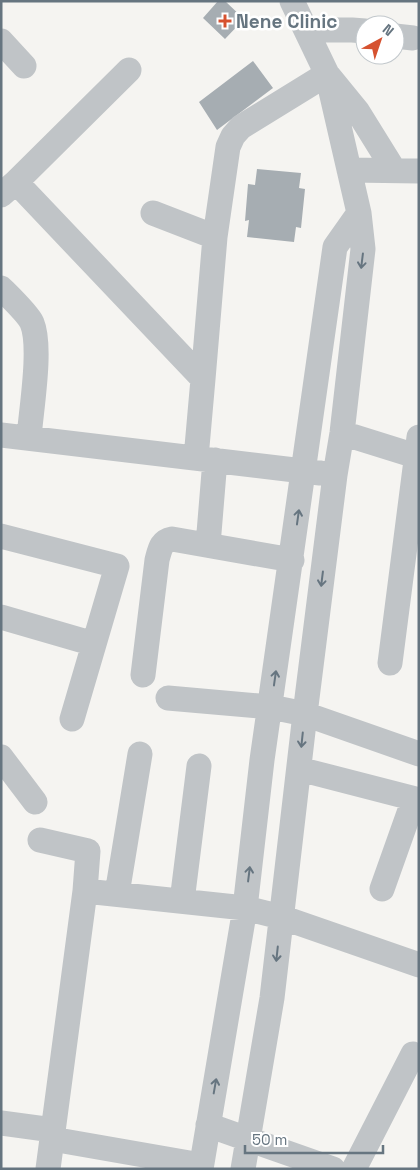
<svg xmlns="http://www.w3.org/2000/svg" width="420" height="1170" viewBox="0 0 420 1170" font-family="'Space Grotesk',sans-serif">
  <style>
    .building { fill: #a6adb2 }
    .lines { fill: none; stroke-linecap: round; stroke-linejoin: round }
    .minor { stroke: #c0c4c7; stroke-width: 25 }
    .oneway { stroke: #667580 }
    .poi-dot { fill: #d65230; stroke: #fff; stroke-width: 2 }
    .labels { text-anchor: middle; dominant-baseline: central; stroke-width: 5; stroke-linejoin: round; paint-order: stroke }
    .poi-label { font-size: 19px; font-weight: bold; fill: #667580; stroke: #fff; text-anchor: start }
  </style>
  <rect width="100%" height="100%" fill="#f5f4f1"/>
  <path class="building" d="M218,1H225L244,19L225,39L203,18Z
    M253,61L273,88L217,130L199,102Z
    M257,169L301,173L299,188L305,189L301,228L296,227L294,242L247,237L249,220L245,221L248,184L255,185Z"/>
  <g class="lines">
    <path class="minor" d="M306,30H352L365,31
      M395,36L413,38
      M1,41L24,66
      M349,170L419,171
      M16,182L129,70
      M1,195L16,182L203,379L215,237L228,147L233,136L241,127L327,74L358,112L394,170
      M153,213L215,237
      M1,288C9,296 28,314 32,323C42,347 31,410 29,438
      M342,433L419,457
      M1,435L320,473
      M196,458L203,379
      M1,536L117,566L72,719
      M208,545L215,460
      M1,617L94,644
      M390,663L419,437
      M143,675L157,560C160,549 161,541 172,539L292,560
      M168,698L271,707L305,714L419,754
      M1,757L35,802
      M299,769L419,800
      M40,840L88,851L85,891
      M382,889L414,799
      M117,894L140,754
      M182,901L199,766
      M1,1123L53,1130
      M208,1125L333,1169
      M52,1139L201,1165
      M48,1169L85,891L245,908L281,917L419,965
      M201,1169L245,908L262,760L335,247L359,213
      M243,1169L272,998L305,714L335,475L342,433L363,249L359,213L327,74L292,1
      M354,1169L413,1054"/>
  </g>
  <defs><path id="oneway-shaft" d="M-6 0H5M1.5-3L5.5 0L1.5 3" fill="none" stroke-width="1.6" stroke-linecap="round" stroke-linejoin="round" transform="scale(1.25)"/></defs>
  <g class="oneway">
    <use href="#oneway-shaft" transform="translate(362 261) rotate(97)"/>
    <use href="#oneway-shaft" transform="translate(298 517) rotate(-82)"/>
    <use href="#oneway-shaft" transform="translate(322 579) rotate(97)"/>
    <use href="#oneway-shaft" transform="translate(275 678) rotate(-82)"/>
    <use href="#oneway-shaft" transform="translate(302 740) rotate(96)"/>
    <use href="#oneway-shaft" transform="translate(249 874) rotate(-83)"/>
    <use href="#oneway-shaft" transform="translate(277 954) rotate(96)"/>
    <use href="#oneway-shaft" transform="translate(215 1086) rotate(-80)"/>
  </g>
  <path class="poi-dot" d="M222.5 13.5h5v5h5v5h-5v5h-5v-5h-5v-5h5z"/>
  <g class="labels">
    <g class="poi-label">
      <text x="236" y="21">Nene Clinic</text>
    </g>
  </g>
  <rect width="420" height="1170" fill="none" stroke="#667580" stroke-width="5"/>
  <g transform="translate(380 40) rotate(40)"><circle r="24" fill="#ffffff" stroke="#c2c8cc"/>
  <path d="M0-4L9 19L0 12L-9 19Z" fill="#d65230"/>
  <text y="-8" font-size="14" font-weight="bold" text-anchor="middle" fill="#667580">N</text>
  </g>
  <path d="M245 1145v8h138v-8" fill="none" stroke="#667580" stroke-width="2.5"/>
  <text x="252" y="1145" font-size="15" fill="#667580" stroke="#ffffff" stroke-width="4" paint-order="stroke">50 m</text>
</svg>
